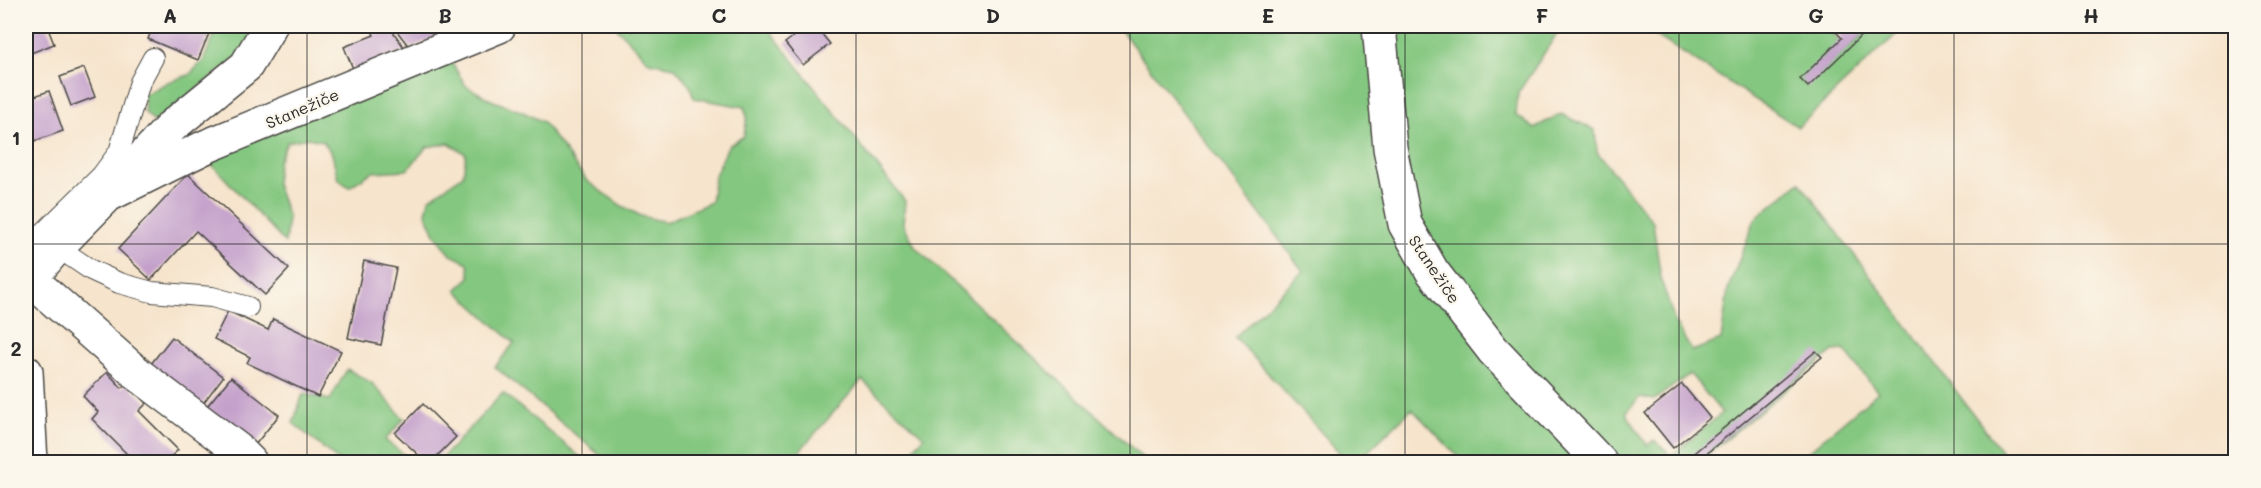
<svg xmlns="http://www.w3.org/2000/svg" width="2261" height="488" viewBox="0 0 2261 488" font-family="Mali,sans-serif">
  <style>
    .green { fill: #84c780; stroke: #587956; stroke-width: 1.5; fill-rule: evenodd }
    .building { fill: #c39fca }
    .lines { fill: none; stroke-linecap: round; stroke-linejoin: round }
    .service-casing { stroke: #494743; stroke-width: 22 }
    .minor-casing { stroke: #494743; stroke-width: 36 }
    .service { stroke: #fff; stroke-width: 20 }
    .minor { stroke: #fff; stroke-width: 33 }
    .grid { fill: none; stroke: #2b2b2b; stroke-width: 1.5; stroke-opacity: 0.55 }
    .labels { text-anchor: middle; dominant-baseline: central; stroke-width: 4.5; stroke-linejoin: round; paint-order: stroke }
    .street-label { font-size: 16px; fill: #2b2b2b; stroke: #fbf7ec }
    .neatline { fill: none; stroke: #2b2b2b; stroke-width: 2 }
    .grid-label { font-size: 20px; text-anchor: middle; font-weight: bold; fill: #2b2b2b }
  </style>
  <rect width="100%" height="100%" fill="#fbf7ec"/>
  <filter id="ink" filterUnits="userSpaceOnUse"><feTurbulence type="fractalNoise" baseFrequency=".0167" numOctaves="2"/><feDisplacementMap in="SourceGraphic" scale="12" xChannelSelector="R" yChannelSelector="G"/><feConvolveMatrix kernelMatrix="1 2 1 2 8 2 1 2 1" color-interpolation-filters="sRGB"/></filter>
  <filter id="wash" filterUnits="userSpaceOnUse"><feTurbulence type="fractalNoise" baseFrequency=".008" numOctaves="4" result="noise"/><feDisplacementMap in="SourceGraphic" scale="24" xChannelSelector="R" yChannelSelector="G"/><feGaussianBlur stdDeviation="1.35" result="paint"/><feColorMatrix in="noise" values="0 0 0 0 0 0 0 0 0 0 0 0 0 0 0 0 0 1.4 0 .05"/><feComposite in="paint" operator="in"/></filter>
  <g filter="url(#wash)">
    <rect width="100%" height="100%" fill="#f6e4cc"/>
    <path class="green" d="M218,26H259L246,51L154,122L145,113L144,95L168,82L189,75L203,61Z
      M615,26H766L905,201L903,223L916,248L1147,462H902L924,437L862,380L790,462H608L495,367L514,343L456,290L470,277L468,263L451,255L435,234L426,213L429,199L463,175L466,154L449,143L427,147L407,170L372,172L349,187L338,179L332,154L323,141L307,138L287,142L278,162L276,184L288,217L285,243L205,157L448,57L466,86L491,100L523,112L543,122L587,181L622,206L641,216L666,222L711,202L714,178L728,146L744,136L747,117L744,107L694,98L689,84L674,67L649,62Z
      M1118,26H1369L1396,218L1587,462H1463L1412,409L1357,462H1348L1235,337L1303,271Z
      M1388,26H1562L1518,93L1516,115L1534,128L1561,114L1595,130L1597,152L1653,222L1661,280L1676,325L1692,351L1721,340L1728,289L1755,219L1800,182L2009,462H1796L1878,392L1844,350L1833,351L1698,462H1610L1487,332L1412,220ZM1690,374L1722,413L1671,456L1655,440L1647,445L1626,413L1640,397L1654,400Z
      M1641,26H1827L1826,27L1847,49L1873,26H1905L1798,127Z
      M347,369L372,383L404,419L385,440L414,462H340L293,423L303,394L330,400Z
      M503,393L584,460L582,462H438Z"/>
    <g id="blocks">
      <path class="building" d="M26,26H47L54,44L26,55Z
        M153,26H212L198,60L148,39Z
        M370,26H389L406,50L354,71L344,47L374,35Z
        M393,26H462L410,48Z
        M807,26H815L830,44L803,65L785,43Z
        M1830,26H1871L1808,87L1800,79L1842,38Z
        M84,68L95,97L71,106L60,77Z
        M49,91L63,131L26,144V99Z
        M188,174L289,269L265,295L196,231L151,280L118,249Z
        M364,261L396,268L381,345L348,338Z
        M228,311L268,330L273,319L341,351L318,397L247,363L250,357L214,339Z
        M172,337L223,377L198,410L147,369Z
        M1816,351L1822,357L1696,462H1683Z
        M107,372L122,388L127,383L147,403L139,411L178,450L165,462H146L142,459L140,462H135L92,419L98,412L83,396Z
        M231,377L279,415L251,450L203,411Z
        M1682,384L1710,418L1673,448L1645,413Z
        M423,404L456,437L431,462H426L395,433Z
        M219,455L223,462H205Z"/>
    </g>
  </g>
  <g filter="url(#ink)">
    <use href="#blocks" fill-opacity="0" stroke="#494743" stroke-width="1.5"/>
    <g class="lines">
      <g class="service-casing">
        <path id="service" d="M57,247L91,270L119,283L152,292L212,297L248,307
          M26,250L102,175L119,152L140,82L153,58"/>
      </g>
      <g class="minor-casing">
        <path id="minor" d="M1379,26L1390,148L1405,224L1432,271L1493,350L1600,462
          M121,181L172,126L246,66L270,26
          M30,279L139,375L237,449L250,462
          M26,287L30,279L57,247L108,195L205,147L499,26
          M26,372L31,462"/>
      </g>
      <use href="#service" class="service"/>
      <use href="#minor" class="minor"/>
    </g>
  </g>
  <path class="grid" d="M307,26V462M582,26V462M856,26V462M1130,26V462M1405,26V462M1679,26V462M1954,26V462M26,244H2236"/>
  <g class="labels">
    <g class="street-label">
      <text transform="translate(302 108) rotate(-23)">Stanežiče</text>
      <text transform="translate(1435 269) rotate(56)">Stanežiče</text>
    </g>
  </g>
  <rect width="2261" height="488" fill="none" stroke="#fbf7ec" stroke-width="66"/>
  <rect x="33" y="33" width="2195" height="422" class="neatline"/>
  <g class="grid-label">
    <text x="170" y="23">A</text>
    <text x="445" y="23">B</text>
    <text x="719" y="23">C</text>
    <text x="993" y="23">D</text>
    <text x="1268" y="23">E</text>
    <text x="1542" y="23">F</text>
    <text x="1816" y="23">G</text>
    <text x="2091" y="23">H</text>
    <text x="16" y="145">1</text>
    <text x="16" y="356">2</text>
  </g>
</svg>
